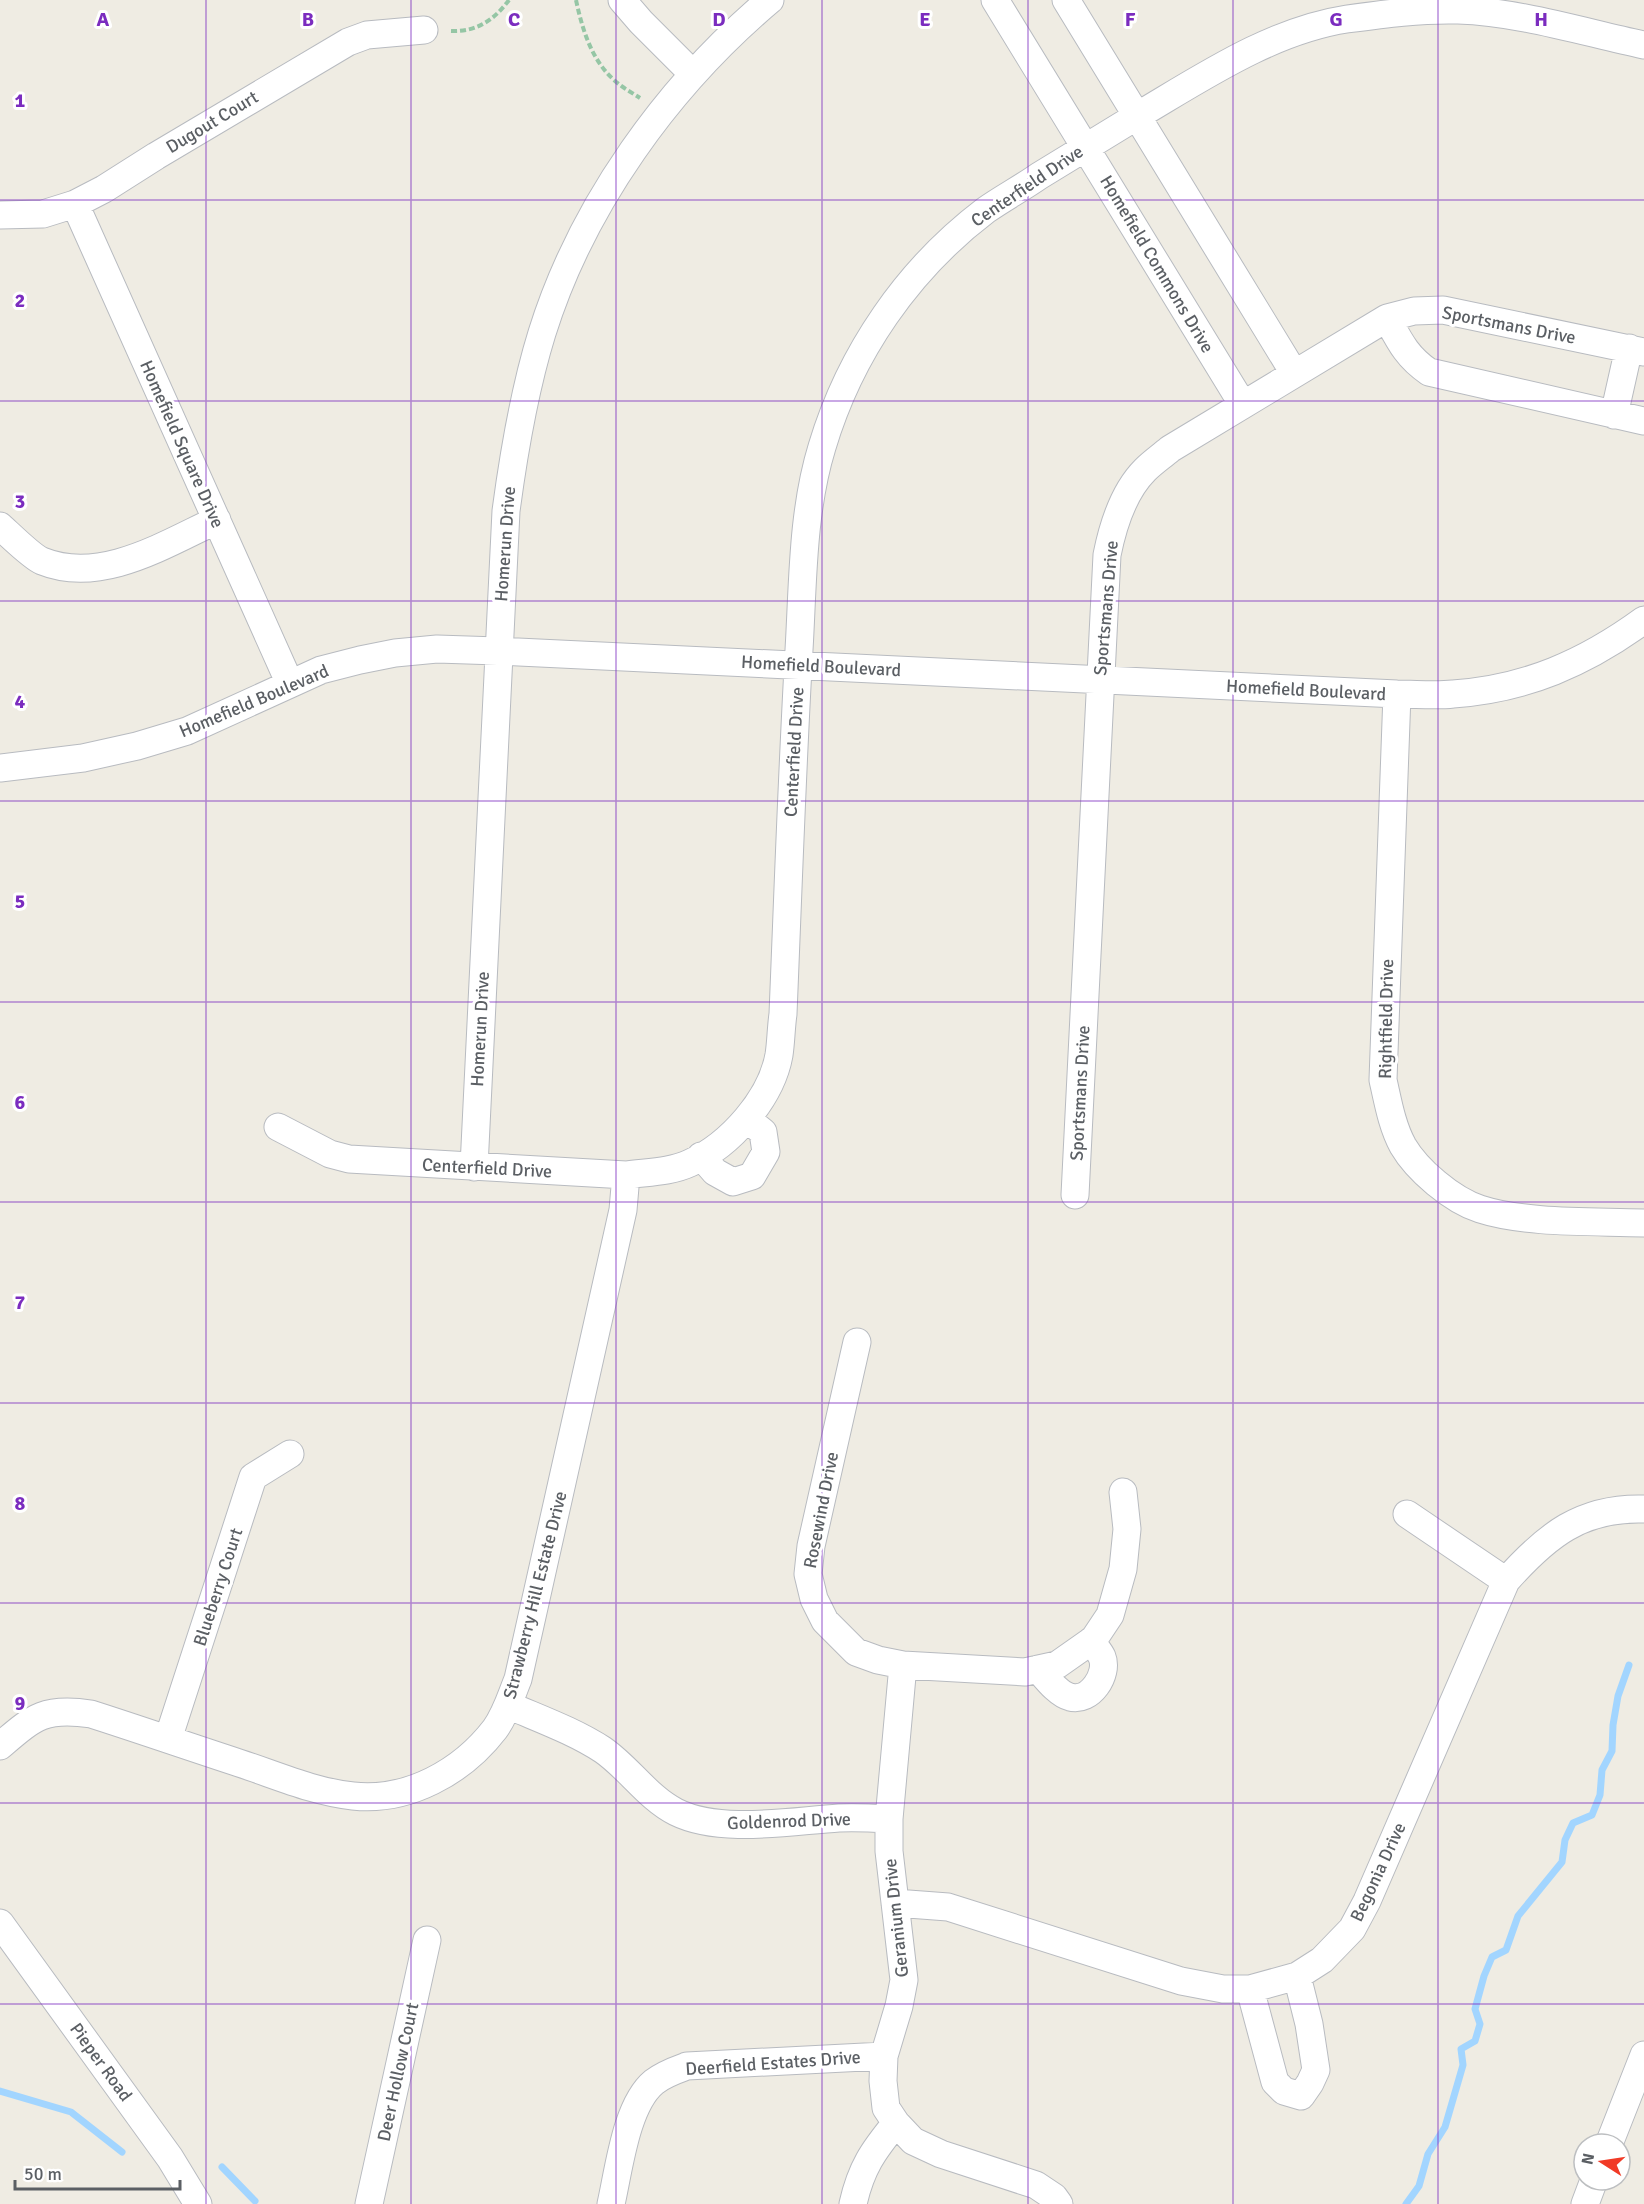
<svg xmlns="http://www.w3.org/2000/svg" width="1644" height="2204" viewBox="0 0 1644 2204" font-family="Signika,sans-serif">
  <style>
    .lines { fill: none; stroke-linecap: round; stroke-linejoin: round }
    .stream { stroke: #a2d5ff; stroke-width: 7 }
    .minor-casing { stroke: #b8bbc0; stroke-width: 29 }
    .path { stroke: #95c6a5; stroke-width: 4; stroke-dasharray: 6 3; stroke-linecap: butt }
    .minor { stroke: #fff; stroke-width: 27 }
    .grid { fill: none; stroke: #7b2cbf; stroke-width: 1.5; stroke-opacity: 0.55 }
    .labels { text-anchor: middle; dominant-baseline: central; stroke-width: 6; stroke-linejoin: round; paint-order: stroke }
    .street-label { font-size: 18px; fill: #5b5f64; stroke: #fff }
    .grid-label { font-size: 20px; text-anchor: middle; font-weight: bold; fill: #7b2cbf; stroke: #fff; stroke-width: 6; stroke-linejoin: round; paint-order: stroke }
  </style>
  <rect width="100%" height="100%" fill="#efece3"/>
  <g class="lines">
    <path class="stream" d="M0,2091L71,2112L122,2152
      M222,2167L255,2201
      M1406,2204L1419,2186L1428,2154L1445,2127L1463,2065L1461,2049L1475,2041L1480,2024L1475,2009L1484,1976L1492,1957L1506,1950L1518,1916L1562,1862L1565,1840L1573,1823L1592,1815L1600,1795L1602,1770L1612,1751L1613,1725L1618,1696L1629,1665"/>
    <g class="minor-casing">
      <path id="minor" d="M622,0L641,22L693,74
        M995,0L1243,405
        M1066,0L1294,373
        M75,204L290,684
        M0,215L43,214L75,204L104,189L156,156L348,42L367,35L424,30
        M1387,318C1400,342 1407,357 1429,372L1644,421
        M1614,415L1629,348
        M0,526C10,535 32,557 42,561C101,585 165,544 217,520
        M1397,694L1383,1080C1388,1102 1392,1126 1403,1146C1417,1170 1452,1200 1480,1209C1526,1224 1595,1221 1644,1223
        M0,768L83,758L137,746L187,731L321,670L360,660L395,653L437,649L498,651L1397,694C1416,694 1435,696 1453,694C1526,689 1585,663 1644,620
        M278,1127L330,1154L349,1159L626,1175C647,1172 671,1172 690,1163C730,1145 771,1099 779,1055C781,1042 781,1028 783,1014C788,893 792,771 799,650C803,583 802,512 822,447C850,353 908,269 986,210C1003,198 1022,188 1039,176C1075,154 1111,132 1147,110C1209,73 1275,30 1347,19C1384,14 1421,9 1458,10C1520,12 1583,32 1644,45
        M701,1156L715,1172L733,1182L752,1176L766,1152L763,1132L747,1119
        M474,1167L506,511C514,451 524,391 542,333C582,205 668,86 770,0
        M1075,1195L1107,555C1113,525 1123,492 1145,470C1153,462 1162,456 1170,449L1387,318L1414,311L1443,310L1644,352
        M857,1342L811,1546L808,1574L814,1599L825,1621L856,1652L878,1660L903,1665L1025,1672L1057,1665L1094,1639L1110,1615L1123,1569L1127,1529L1123,1492
        M1407,1514L1506,1581
        M903,1665L889,1819V1851L904,1980L899,2006L884,2056L883,2081L886,2108L896,2123L913,2141L941,2154L1036,2185L1054,2197L1059,2204
        M1038,1669C1046,1678 1058,1694 1070,1697C1090,1703 1109,1674 1102,1657C1100,1652 1094,1646 1091,1641
        M508,1705C540,1719 574,1731 603,1750C629,1768 648,1798 676,1812C720,1834 790,1821 839,1818C855,1817 872,1818 889,1819
        M168,1739L253,1477L290,1454
        M0,1746C34,1717 44,1707 91,1714C141,1730 190,1747 239,1763C276,1775 314,1792 353,1796C408,1802 462,1772 495,1729C506,1714 511,1696 518,1679L623,1210L626,1175
        M895,1903L948,1907L1181,1981L1223,1989H1250L1297,1976L1322,1960L1352,1929L1367,1901L1506,1581C1546,1536 1581,1507 1644,1509
        M0,1923L170,2158L198,2204
        M1250,1989L1275,2082L1284,2091L1301,2096L1310,2083L1316,2070L1309,2024L1297,1976
        M1609,2144L1644,2055
        M369,2204L427,1940
        M611,2204C619,2169 626,2105 654,2082C664,2074 676,2070 687,2066L884,2056
        M853,2204C861,2168 873,2151 896,2123
        M1585,2204L1594,2180"/>
    </g>
    <path class="path" d="M576,0C582,28 591,59 613,79C621,87 631,92 640,98
      M451,31C477,32 494,20 509,0"/>
    <use href="#minor" class="minor"/>
  </g>
  <path class="grid" d="M206,0V2204M411,0V2204M616,0V2204M822,0V2204M1028,0V2204M1233,0V2204M1438,0V2204M0,200H1644M0,401H1644M0,601H1644M0,801H1644M0,1002H1644M0,1202H1644M0,1403H1644M0,1603H1644M0,1803H1644M0,2004H1644"/>
  <g class="labels">
    <g class="street-label">
      <text transform="translate(212 122) rotate(-31)">Dugout Court</text>
      <text transform="translate(1027 186) rotate(-34)">Centerfield Drive</text>
      <text transform="translate(1157 264) rotate(59)">Homefield Commons Drive</text>
      <text transform="translate(1509 325) rotate(11)">Sportsmans Drive</text>
      <text transform="translate(182 444) rotate(66)">Homefield Square Drive</text>
      <text transform="translate(505 544) rotate(-86)">Homerun Drive</text>
      <text transform="translate(1106 608) rotate(-85)">Sportsmans Drive</text>
      <text transform="translate(821 666) rotate(3)">Homefield Boulevard</text>
      <text transform="translate(1306 690) rotate(3)">Homefield Boulevard</text>
      <text transform="translate(254 701) rotate(-23)">Homefield Boulevard</text>
      <text transform="translate(794 752) rotate(-87)">Centerfield Drive</text>
      <text transform="translate(1386 1019) rotate(-89)">Rightfield Drive</text>
      <text transform="translate(480 1029) rotate(-87)">Homerun Drive</text>
      <text transform="translate(1080 1093) rotate(-87)">Sportsmans Drive</text>
      <text transform="translate(487 1168) rotate(3)">Centerfield Drive</text>
      <text transform="translate(821 1510) rotate(-79)">Rosewind Drive</text>
      <text transform="translate(218 1587) rotate(-72)">Blueberry Court</text>
      <text transform="translate(535 1595) rotate(-76)">Strawberry Hill Estate Drive</text>
      <text transform="translate(789 1821) rotate(-2)">Goldenrod Drive</text>
      <text transform="translate(1378 1872) rotate(-65)">Begonia Drive</text>
      <text transform="translate(896 1918) rotate(-96)">Geranium Drive</text>
      <text transform="translate(101 2062) rotate(54)">Pieper Road</text>
      <text transform="translate(773 2063) rotate(-4)">Deerfield Estates Drive</text>
      <text transform="translate(398 2072) rotate(-78)">Deer Hollow Court</text>
    </g>
  </g>
  <g class="grid-label">
    <text x="103" y="26">A</text>
    <text x="308" y="26">B</text>
    <text x="514" y="26">C</text>
    <text x="719" y="26">D</text>
    <text x="925" y="26">E</text>
    <text x="1130" y="26">F</text>
    <text x="1336" y="26">G</text>
    <text x="1541" y="26">H</text>
    <text x="20" y="107">1</text>
    <text x="20" y="307">2</text>
    <text x="20" y="508">3</text>
    <text x="20" y="708">4</text>
    <text x="20" y="908">5</text>
    <text x="20" y="1109">6</text>
    <text x="20" y="1309">7</text>
    <text x="20" y="1510">8</text>
    <text x="20" y="1710">9</text>
  </g>
  <g transform="translate(1602 2162) rotate(282)"><circle r="28" fill="#ffffff" stroke="#bdbfc1" stroke-width="1.5"/>
  <path d="M0-4.5L10 22L0 15L-10 22Z" fill="#f13a26"/>
  <text y="-9" font-size="16" font-weight="bold" text-anchor="middle" fill="#5b5f64">N</text>
  </g>
  <path d="M15 2180v9h165v-9" fill="none" stroke="#5b5f64" stroke-width="3"/>
  <text x="24" y="2180" font-size="18" fill="#5b5f64" stroke="#ffffff" stroke-width="4.5" paint-order="stroke">50 m</text>
</svg>
